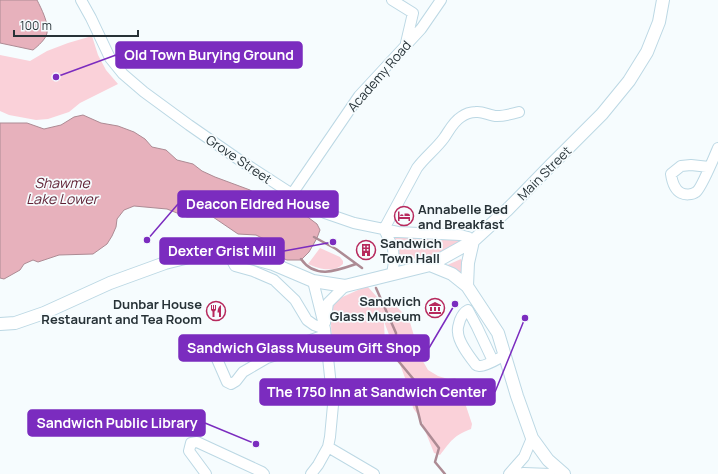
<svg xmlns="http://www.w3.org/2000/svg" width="718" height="474" viewBox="0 0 718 474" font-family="Manrope,sans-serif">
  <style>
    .green { fill: #fad1d9 }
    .water { fill: #e7b1bc; stroke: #ad8b94 }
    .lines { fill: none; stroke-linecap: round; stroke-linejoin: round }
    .stream { stroke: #ad8b94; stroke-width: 2.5 }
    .minor-casing { stroke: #bcd8e4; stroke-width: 12 }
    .major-casing { stroke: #bcd8e4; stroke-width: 14 }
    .minor { stroke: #fff; stroke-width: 10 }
    .major { stroke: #fff; stroke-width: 12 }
    .labels { text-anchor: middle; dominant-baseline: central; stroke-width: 3.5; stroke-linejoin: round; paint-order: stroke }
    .street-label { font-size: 13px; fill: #273237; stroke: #f6fcfe }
    .poi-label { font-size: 13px; font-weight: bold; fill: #273237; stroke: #f6fcfe; text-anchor: start }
    .water-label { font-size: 14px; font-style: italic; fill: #5e1e32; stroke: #f6fcfe }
    .leader { fill: none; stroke: #7b2cbf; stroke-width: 1.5 }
    .callout-dot { fill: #7b2cbf; stroke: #f6fcfe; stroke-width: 1.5 }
    .callout { fill: #7b2cbf; stroke: #7b2cbf; stroke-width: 1.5 }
    .callout-label { font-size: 14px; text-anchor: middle; font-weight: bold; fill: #fff }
  </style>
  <rect width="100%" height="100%" fill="#f6fcfe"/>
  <path class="green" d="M92,36L98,55L106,70L118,84L80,103L69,112L48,119L36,120L9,115L0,111V55L30,61L47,51L68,43Z
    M390,235L462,240L461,242L431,258L399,259Z
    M320,248L340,257L343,261V264C334,273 319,269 308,264Z
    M461,259L463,263L462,278L445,266Z
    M367,286L377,297L380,308L386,303L394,304L409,319L420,356L428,370L438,376L448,379L455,378L461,383L465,403L472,424L471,429C453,436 451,441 440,455L434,453L426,433L421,419L413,408L411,394L385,324L381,308L384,323L385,343L369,349L332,353L331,324L332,308L338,299Z"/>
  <path class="water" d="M0,0H37C41,8 49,23 47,33C46,39 38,46 33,50L0,43Z
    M83,115L101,123L118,126L134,132L145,139L152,147L166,150L177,160L193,164L202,171L215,177L250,190L257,195L262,192L270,198L275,204L287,209H297L317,224L320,230L317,238L309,252L301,260H287L275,255L270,242L256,235L238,234L213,217H187L167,209L134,206L124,210L117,219L116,227L112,236L107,244L93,254L59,255L38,262L33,260L24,264L20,270L4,279L0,278V123H27L44,129L61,125L74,117Z"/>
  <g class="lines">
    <path class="stream" d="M314,237L336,249L362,268
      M301,259C315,279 336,271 356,264
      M376,288L396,333L395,357L415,381L416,404L421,424L439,448L435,462L445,474"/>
    <g class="minor-casing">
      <path id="minor" d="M81,0L91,18L110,58L123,74L144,92L189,125L238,159L292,194L325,213L354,223L398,232L460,235L468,237L473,241
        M392,0L413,13L406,43
        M709,167L691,165L681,166L671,174C672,181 675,190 681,193C685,195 692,195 696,192C701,189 715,155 718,148
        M292,194L359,96L421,29L441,0
        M384,229L417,168C425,157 436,149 444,138C449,131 453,122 461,117C465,114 471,112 476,112C483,111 490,116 497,116C504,116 512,114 519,112
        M384,229L393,248L394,262L392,274
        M229,255L235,266L253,271L274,280L295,300L307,320L314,325L325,329
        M325,323L328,303L345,286
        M213,350L227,382L231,384L236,381L243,372L267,358L279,354L291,347L325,335
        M493,361L477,327L468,310C464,312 462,315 460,320C459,324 457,328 458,332C458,342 470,357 476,365C477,366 478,366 479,366C485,367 499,358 505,355
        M328,447L374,474
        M206,474L189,451L191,443L197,442L262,472L264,474
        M311,474L318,465L328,447L330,437L333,405L325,329L313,281
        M509,474L524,457L532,438
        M519,474L524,473L550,474"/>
    </g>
    <g class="major-casing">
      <path id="major" d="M430,265L452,274L467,286L498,333L517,396L532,438L548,460L564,474
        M467,286L468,263L473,241
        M0,324L15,323L44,313L110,283L165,263L197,255L237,254L273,264L313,281L345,286L430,265L473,241L507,210L551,165L602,114L629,81L647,52L659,22L663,0"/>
    </g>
    <use href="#minor" class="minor"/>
    <use href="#major" class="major"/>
  </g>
  <defs>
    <g id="hotel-ring" transform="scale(1)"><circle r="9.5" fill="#f6fcfe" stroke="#b7295d" stroke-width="1.5"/><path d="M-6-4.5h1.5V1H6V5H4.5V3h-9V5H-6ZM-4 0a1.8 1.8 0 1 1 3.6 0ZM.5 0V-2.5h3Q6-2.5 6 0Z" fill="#b7295d"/></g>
    <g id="building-ring" transform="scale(1)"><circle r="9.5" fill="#f6fcfe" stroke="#b7295d" stroke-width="1.5"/><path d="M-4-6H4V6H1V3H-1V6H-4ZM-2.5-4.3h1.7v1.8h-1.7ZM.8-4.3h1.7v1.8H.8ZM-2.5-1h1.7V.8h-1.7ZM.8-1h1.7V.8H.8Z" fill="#b7295d"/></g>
    <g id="museum-ring" transform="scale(1)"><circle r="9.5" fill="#f6fcfe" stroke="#b7295d" stroke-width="1.5"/><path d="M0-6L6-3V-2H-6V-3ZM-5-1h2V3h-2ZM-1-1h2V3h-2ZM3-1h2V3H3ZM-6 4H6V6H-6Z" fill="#b7295d"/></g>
    <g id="restaurant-ring" transform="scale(1)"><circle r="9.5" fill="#f6fcfe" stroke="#b7295d" stroke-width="1.5"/><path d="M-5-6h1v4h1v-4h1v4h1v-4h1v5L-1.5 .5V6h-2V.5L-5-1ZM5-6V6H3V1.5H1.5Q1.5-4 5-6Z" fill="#b7295d"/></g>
  </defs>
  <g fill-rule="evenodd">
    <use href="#hotel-ring" x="404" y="216"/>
    <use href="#building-ring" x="366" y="250"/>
    <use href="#museum-ring" x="435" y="308"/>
    <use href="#restaurant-ring" x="216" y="311"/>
  </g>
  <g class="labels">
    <g class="street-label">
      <text transform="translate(379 76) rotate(-49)">Academy Road</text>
      <text transform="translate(239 159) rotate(34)">Grove Street</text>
      <text transform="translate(544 173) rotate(-45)">Main Street</text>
    </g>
    <g class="poi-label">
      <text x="418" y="209">Annabelle Bed<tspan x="418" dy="15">and Breakfast</tspan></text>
      <text x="380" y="243">Sandwich<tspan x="380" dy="15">Town Hall</tspan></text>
      <text x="421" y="301" text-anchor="end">Sandwich<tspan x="421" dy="15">Glass Museum</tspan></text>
      <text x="202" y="304" text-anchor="end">Dunbar House<tspan x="202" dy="15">Restaurant and Tea Room</tspan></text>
    </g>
    <g class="water-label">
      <text x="62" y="182">Shawme<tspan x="62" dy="16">Lake Lower</tspan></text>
    </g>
  </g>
  <path class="leader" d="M56 77L116 55M147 240L178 204M333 242L284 251M455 304L429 348M525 318L495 392M256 444L205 423"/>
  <g class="callout-dot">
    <circle cx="56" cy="77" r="4"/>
    <circle cx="147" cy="240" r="4"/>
    <circle cx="333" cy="242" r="4"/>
    <circle cx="455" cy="304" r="4"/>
    <circle cx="525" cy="318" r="4"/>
    <circle cx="256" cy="444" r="4"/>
  </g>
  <g class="callout">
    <rect x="116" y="42" width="186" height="26" rx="4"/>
    <rect x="178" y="191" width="160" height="26" rx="4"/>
    <rect x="160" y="238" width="124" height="26" rx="4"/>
    <rect x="179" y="335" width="250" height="26" rx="4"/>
    <rect x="260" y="379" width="235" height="26" rx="4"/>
    <rect x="28" y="410" width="177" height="26" rx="4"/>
  </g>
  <g class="callout-label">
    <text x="209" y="60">Old Town Burying Ground</text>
    <text x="258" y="209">Deacon Eldred House</text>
    <text x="222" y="256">Dexter Grist Mill</text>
    <text x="304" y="353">Sandwich Glass Museum Gift Shop</text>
    <text x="377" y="397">The 1750 Inn at Sandwich Center</text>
    <text x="117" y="428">Sandwich Public Library</text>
  </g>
  <path d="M14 30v6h124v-6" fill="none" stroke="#273237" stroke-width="2"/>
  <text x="20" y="30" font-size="12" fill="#273237" stroke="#f6fcfe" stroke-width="3" paint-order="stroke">100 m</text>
</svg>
